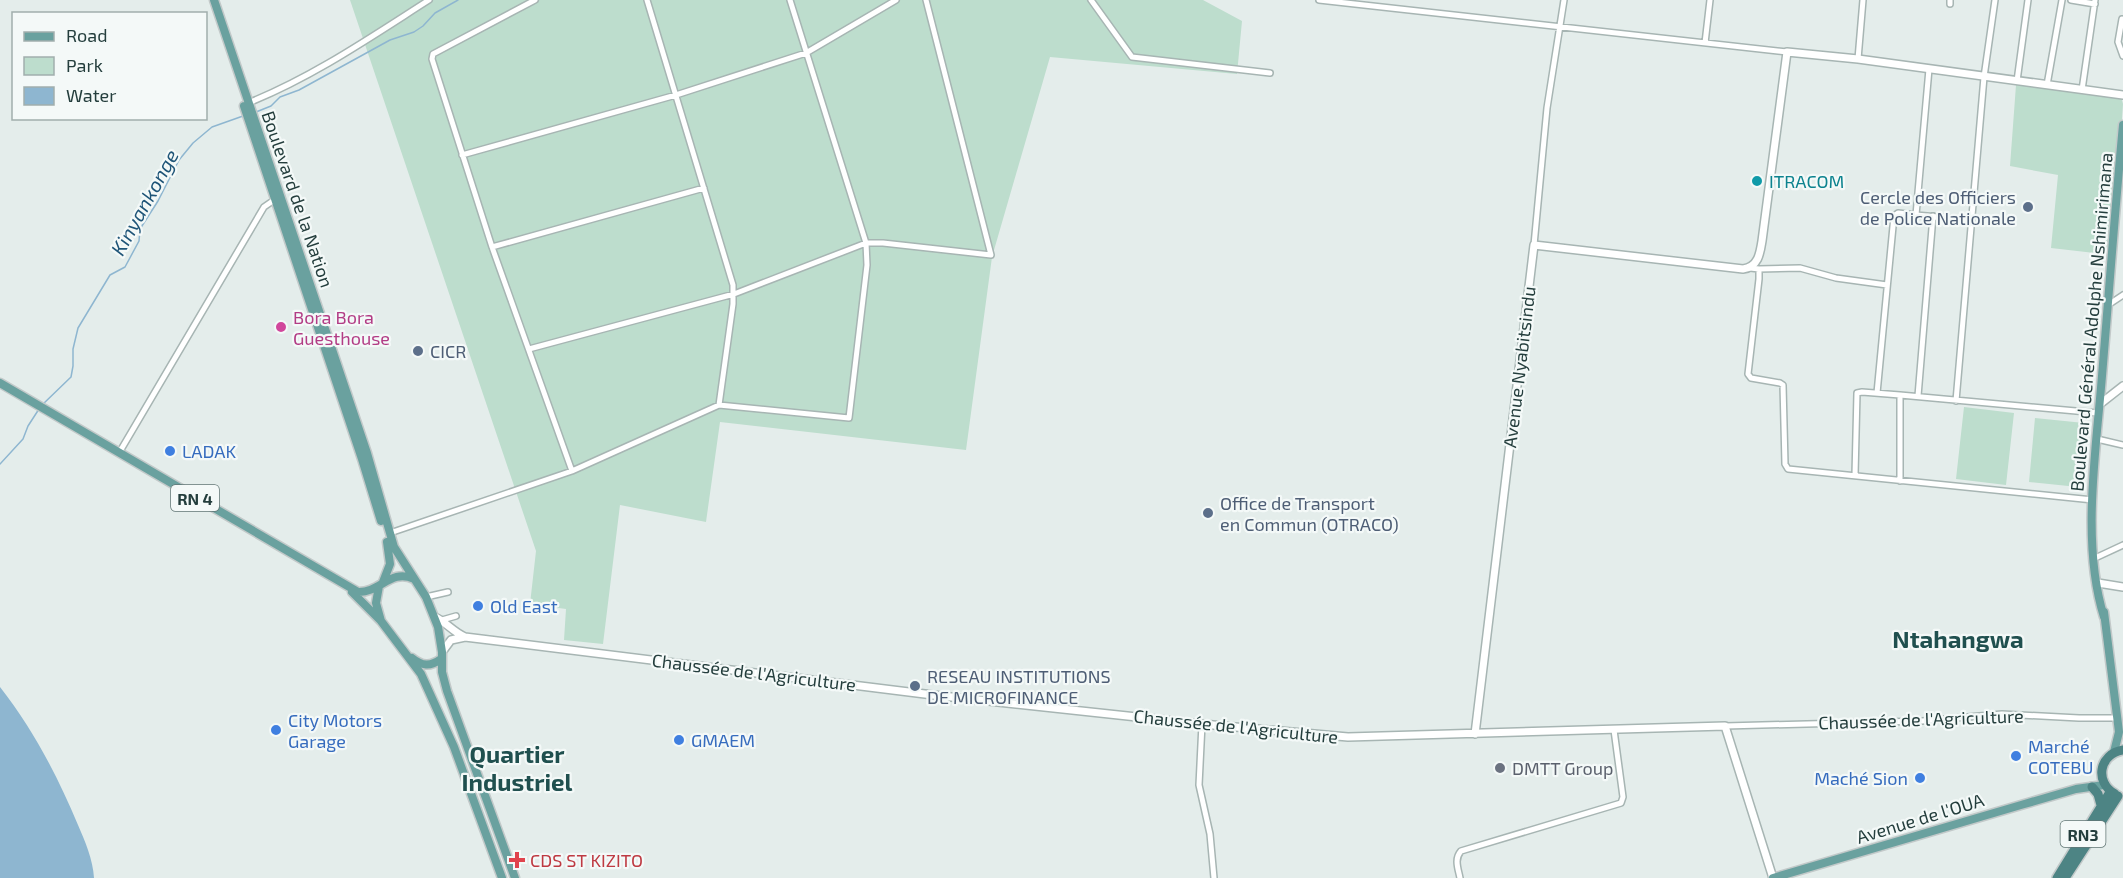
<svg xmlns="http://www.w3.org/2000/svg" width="2123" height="878" viewBox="0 0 2123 878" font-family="'Exo 2',sans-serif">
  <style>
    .green { fill: #bdddcd }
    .water { fill: #8eb6d0 }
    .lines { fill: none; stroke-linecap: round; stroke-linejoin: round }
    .stream { stroke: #8eb6d0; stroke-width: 1.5 }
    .minor-casing { stroke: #a7b5b3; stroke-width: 8 }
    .tertiary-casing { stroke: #a7b5b3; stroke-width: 10 }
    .primary-casing { stroke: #c2c9c9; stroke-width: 11 }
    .trunk-casing { stroke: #c2c9c9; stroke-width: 12 }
    .minor { stroke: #fff; stroke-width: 5 }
    .tertiary { stroke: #fff; stroke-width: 7 }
    .primary { stroke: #6aa19f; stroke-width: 8 }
    .trunk { stroke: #4d8484; stroke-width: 9 }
    .culture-dot { fill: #0f9aa8; stroke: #f4f9f8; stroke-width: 2 }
    .service-dot { fill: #5c6f8a; stroke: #f4f9f8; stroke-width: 2 }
    .hotel-dot { fill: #d1479c; stroke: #f4f9f8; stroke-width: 2 }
    .shop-dot { fill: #3f7fe0; stroke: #f4f9f8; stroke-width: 2 }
    .worship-dot { fill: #6b7280; stroke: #f4f9f8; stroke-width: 2 }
    .health-dot { fill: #e0444e; stroke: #f4f9f8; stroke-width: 2 }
    .labels { text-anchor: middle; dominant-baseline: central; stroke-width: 4.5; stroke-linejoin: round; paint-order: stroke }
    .shield { fill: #f4f9f8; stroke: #627675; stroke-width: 1.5 }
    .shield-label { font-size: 16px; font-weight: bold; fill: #243e3d }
    .culture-label { font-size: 18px; fill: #0d838f; stroke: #f4f9f8; text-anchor: start }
    .service-label { font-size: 18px; fill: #4e5e75; stroke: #f4f9f8; text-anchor: start }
    .street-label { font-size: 18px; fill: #243e3d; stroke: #f4f9f8 }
    .hotel-label { font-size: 18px; fill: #b23c85; stroke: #f4f9f8; text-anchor: start }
    .shop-label { font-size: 18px; fill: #366cbe; stroke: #f4f9f8; text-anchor: start }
    .worship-label { font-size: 18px; fill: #5b616d; stroke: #f4f9f8; text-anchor: start }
    .health-label { font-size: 18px; fill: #be3a42; stroke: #f4f9f8; text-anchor: start }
    .water-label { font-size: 20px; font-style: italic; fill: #1f5578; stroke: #f4f9f8 }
    .district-label { font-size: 24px; font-weight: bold; fill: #20504f; stroke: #f4f9f8 }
  </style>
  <rect width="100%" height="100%" fill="#e4edeb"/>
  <path class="green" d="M350,0H1203L1242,21L1237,74L1050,57L992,257L966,450L720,422L706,522L620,505L603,644L564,640L566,609L530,604L536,551Z
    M2016,85L2121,97L2123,104L2112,255L2051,248L2058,175L2010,166Z
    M1964,407L2014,413L2006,485L1956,479Z
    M2035,418L2084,423L2078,487L2029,482Z"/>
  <path class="water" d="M0,687C33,729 57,775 78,825C85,841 93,860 94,878H0Z"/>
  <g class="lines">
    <path class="stream" d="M256,112L271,106L280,97L299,90L390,40L414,32L423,26L435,13L458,0
      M42,405L71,377L73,366V349L78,328L110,275L125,267L139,241L140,229L158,201L179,160L193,143L212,127L243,116
      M0,464L23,439L28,426L39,409"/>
    <g class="minor-casing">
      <path id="minor" d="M535,0L433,54L432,59L492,247L572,471
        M647,0L733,285V304L719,405
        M1091,0L1132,57L1270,73
        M1319,0L1787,52
        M2071,0L2095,4
        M1950,4V0
        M2122,19L2118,42L2123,56
        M1705,43L1710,0
        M1858,59L1863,0
        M2017,81L2028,0
        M2047,85L2062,0
        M2082,90L2095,0
        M248,103C313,77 371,37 429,0
        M462,155L676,95L806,53L896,0
        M1916,215L1971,220
        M1534,245L1547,108L1564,0
        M492,247L704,188
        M1750,268L1759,269V279L1748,374L1751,378L1780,383L1783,385L1785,464L1788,469L2093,500
        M1759,269L1800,268L1836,278L1887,285
        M2108,305L2123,295
        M529,349L734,294L866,243H883L991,255L926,0
        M1877,393L1894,216L1898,213L1916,215L1929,69
        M1918,396L1933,216
        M1956,401L1984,77L1995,0
        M2097,439L2123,445
        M119,453L264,207L277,198
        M1855,475L1857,393L1862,392L1900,395
        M1900,481V395L2098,413
        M390,533L572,471L719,405L849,418L867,265L866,243L790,0
        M2093,559L2123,545
        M426,597L448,592
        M442,620L456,616
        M1202,724L1199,785L1210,834L1214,878
        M1725,726L1922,721L2002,714L2079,718H2117
        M1460,878C1458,868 1454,859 1461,851L1621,803L1623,797L1614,730"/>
    </g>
    <g class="tertiary-casing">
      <path id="tertiary" d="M2100,404L2123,386
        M2098,583L2123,587
        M435,617C446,622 453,632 465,637
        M442,652L451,640L465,637L933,695L1202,724L1348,737L1725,726L1773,878
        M1475,734L1534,245L1743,269C1758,267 1760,254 1762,241L1787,52L1858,59L2123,95"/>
    </g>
    <g class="primary-casing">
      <path id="primary" d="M214,0L367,453L394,547L426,597L438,627L442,652V672L447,691L515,878
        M244,106L362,459L381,521
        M0,383L358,592C380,593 391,568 414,579
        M383,582L390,564L387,542
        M379,586L376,603L381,621L421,674L454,747L502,878
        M352,592L381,621
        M2104,612L2119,732L2114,752
        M2104,617C2081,544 2096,451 2102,376C2109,292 2115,209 2123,125
        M412,658C422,666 430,667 441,659
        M1773,878L2021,805L2076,789L2104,785"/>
    </g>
    <g class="trunk-casing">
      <path id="trunk" d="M2092,787L2098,794L2101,805
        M2115,794C2094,782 2099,754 2123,750
        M2057,878L2110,792
        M2065,878L2118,796"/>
    </g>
    <use href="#minor" class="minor"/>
    <use href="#tertiary" class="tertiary"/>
    <use href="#primary" class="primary"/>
    <use href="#trunk" class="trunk"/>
  </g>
  <circle class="culture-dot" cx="1757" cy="181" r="6"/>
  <g class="service-dot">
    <circle cx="2028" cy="207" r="6"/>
    <circle cx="418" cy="351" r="6"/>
    <circle cx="1208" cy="513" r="6"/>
    <circle cx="915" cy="686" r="6"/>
  </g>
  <circle class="hotel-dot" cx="281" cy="327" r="6"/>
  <g class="shop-dot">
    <circle cx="170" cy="451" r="6"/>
    <circle cx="478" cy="606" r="6"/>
    <circle cx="276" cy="730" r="6"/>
    <circle cx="679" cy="740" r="6"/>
    <circle cx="2016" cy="756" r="6"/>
    <circle cx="1920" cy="778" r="6"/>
  </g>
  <circle class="worship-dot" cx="1500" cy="768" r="6"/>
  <path class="health-dot" d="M514 851h6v6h6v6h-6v6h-6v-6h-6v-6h6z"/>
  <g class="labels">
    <g class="shield">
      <rect x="171" y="485" width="48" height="26" rx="4.5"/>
      <rect x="2060.5" y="821" width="45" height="26" rx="4.5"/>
    </g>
    <g class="shield-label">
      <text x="195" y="498">RN 4</text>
      <text x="2083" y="834">RN3</text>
    </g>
    <g class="culture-label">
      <text x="1769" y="181">ITRACOM</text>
    </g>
    <g class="service-label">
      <text x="2016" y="197" text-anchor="end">Cercle des Officiers<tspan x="2016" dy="21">de Police Nationale</tspan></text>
      <text x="430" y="351">CICR</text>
      <text x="1220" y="503">Office de Transport<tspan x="1220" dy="21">en Commun (OTRACO)</tspan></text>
      <text x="927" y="676">RESEAU INSTITUTIONS<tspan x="927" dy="21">DE MICROFINANCE</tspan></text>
    </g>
    <g class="street-label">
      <text transform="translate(298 199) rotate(71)">Boulevard de la Nation</text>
      <text transform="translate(2091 322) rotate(-85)">Boulevard Général Adolphe Nshimirimana</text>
      <text transform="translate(1519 367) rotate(-83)">Avenue Nyabitsindu</text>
      <text transform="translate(754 672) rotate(7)">Chaussée de l'Agriculture</text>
      <text transform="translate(1921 719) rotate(-2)">Chaussée de l'Agriculture</text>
      <text transform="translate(1236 726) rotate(6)">Chaussée de l'Agriculture</text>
      <text transform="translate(1920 818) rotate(-17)">Avenue de l'OUA</text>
    </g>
    <g class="hotel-label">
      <text x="293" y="317">Bora Bora<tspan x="293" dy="21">Guesthouse</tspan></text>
    </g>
    <g class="shop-label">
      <text x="182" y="451">LADAK</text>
      <text x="490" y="606">Old East</text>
      <text x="288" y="720">City Motors<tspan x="288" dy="21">Garage</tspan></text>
      <text x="691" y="740">GMAEM</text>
      <text x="2028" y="746">Marché<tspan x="2028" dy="21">COTEBU</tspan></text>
      <text x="1908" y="778" text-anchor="end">Maché Sion</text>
    </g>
    <g class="worship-label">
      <text x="1512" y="768">DMTT Group</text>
    </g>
    <g class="health-label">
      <text x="530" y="860">CDS ST KIZITO</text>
    </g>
    <g class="water-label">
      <text transform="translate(144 202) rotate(-61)">Kinyankonge</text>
    </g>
    <g class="district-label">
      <text x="1958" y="638">Ntahangwa</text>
      <text x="517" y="753">Quartier<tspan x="517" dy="28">Industriel</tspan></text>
    </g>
  </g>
  <rect x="12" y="12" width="195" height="108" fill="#f4f9f8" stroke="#a1aead" stroke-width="1.5"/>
  <rect x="24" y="32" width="30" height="9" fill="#6aa19f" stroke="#a1aead" stroke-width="1.5"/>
  <text x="66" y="42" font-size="18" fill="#243e3d">Road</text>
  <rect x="24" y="57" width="30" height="18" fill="#bdddcd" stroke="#a1aead" stroke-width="1.5"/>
  <text x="66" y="72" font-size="18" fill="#243e3d">Park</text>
  <rect x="24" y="87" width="30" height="18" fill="#8eb6d0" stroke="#a1aead" stroke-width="1.5"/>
  <text x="66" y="102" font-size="18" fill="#243e3d">Water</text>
</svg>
